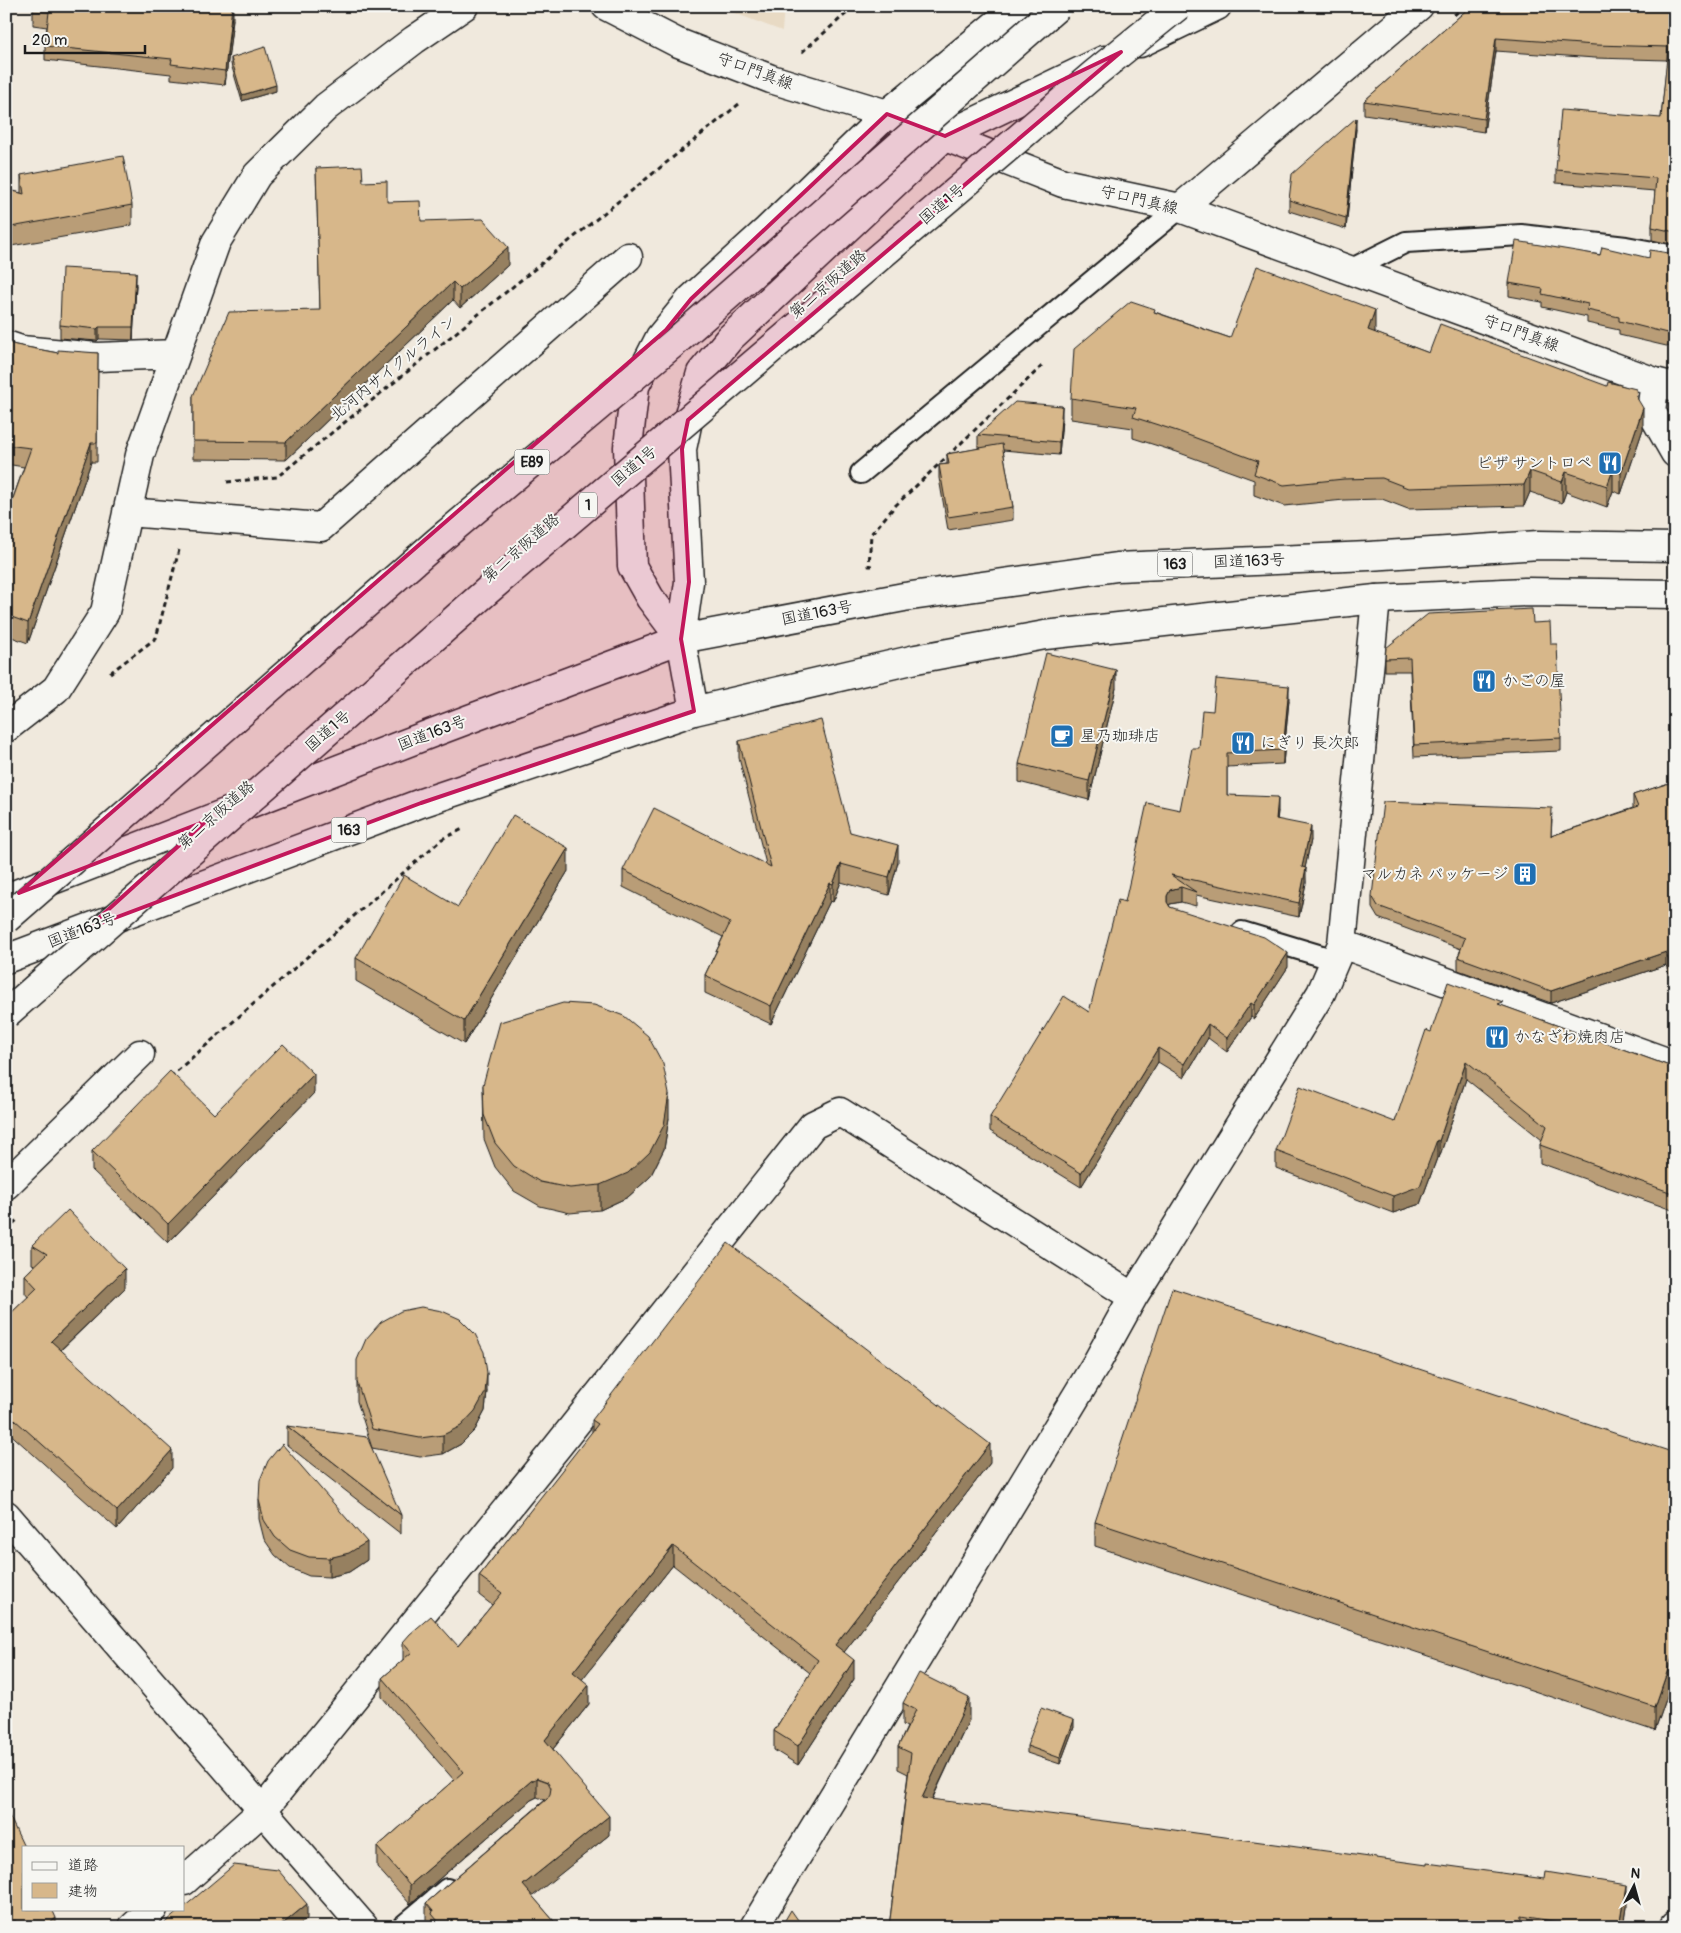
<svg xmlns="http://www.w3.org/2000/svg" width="1681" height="1933" viewBox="0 0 1681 1933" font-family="Pangolin,'Klee One',sans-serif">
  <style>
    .built { fill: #e8dac4 }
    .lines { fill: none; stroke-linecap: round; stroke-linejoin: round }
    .lane-casing { stroke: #1c1c1c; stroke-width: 24 }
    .street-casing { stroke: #1c1c1c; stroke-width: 31 }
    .secondary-casing { stroke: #1c1c1c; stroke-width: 31 }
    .primary-casing { stroke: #1c1c1c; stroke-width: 31 }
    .highway-casing { stroke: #1c1c1c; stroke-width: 31 }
    .path { stroke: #1c1c1c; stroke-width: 3; stroke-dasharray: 5 4; stroke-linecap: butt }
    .lane { stroke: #f6f6f2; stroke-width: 20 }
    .street { stroke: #f6f6f2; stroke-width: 28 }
    .secondary { stroke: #f6f6f2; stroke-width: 28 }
    .primary { stroke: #f6f6f2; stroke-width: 28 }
    .highway { stroke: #f6f6f2; stroke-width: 28 }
    .highway-bridge-casing { stroke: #1c1c1c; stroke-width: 31; stroke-linecap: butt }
    .highway-bridge { stroke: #f6f6f2; stroke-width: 28 }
    .wall { fill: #b99d77; stroke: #1c1c1c }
    .shaded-wall { fill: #968061; stroke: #1c1c1c }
    .building { fill: #d7b78a; stroke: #1c1c1c }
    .marked { fill: #c2185b; fill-opacity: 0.2; stroke: #c2185b; stroke-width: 4; stroke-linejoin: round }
    .labels { text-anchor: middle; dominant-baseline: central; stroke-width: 4; stroke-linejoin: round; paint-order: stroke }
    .shield { fill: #f6f6f2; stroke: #5d5d5c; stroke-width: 1 }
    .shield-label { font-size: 15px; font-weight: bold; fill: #1c1c1c }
    .street-label { font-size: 16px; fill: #1c1c1c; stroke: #f6f6f2 }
    .poi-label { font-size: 16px; fill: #1c1c1c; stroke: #f6f6f2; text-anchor: start }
  </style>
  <rect width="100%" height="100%" fill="#f0e9dd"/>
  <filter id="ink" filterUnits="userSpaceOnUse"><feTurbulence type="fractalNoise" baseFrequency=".02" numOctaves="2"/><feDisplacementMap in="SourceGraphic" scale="10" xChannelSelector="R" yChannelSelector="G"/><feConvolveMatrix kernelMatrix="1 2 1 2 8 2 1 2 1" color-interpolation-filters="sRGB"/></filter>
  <g filter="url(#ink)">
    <path class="built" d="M716,6H784L782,31Z"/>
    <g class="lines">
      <g class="lane-casing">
        <path id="lane" d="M1350,270L1406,242L1521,235L1626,247L1675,256
          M861,473L1180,208
          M1242,932L1335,960
          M402,1927L447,1889"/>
      </g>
      <g class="street-casing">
        <path id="street" d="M1180,208L1419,6
          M6,345L21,350L97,357L176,354
          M1655,382L1651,411L1675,453
          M127,512L321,527L628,257
          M6,728L56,689L105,612L140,455L216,242L257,175L326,107L414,40L464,6
          M1342,944L1675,1065
          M6,1185L140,1054
          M262,1811L557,1447L813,1125L840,1112L1133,1297
          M754,1927L1096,1364L1133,1297L1321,993L1342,944L1376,599"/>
      </g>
      <g class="secondary-casing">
        <path id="secondary" d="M606,6L676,42L771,79L887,114L1063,183L1180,208L1655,382L1675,387
          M6,1515L364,1927
          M184,1881L262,1811
          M133,1927L153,1909"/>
      </g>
      <g class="primary-casing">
        <path id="primary" d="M1674,1927L1675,1925"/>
      </g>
      <g class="highway-casing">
        <path id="highway" d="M1140,43L1217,6
          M681,639L650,598L632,566L628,447L635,386L660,337L691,299L767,230L887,114L1001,20L1015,6
          M694,711L681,639L689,582L682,449L690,411L701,373L730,338L945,136L1104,60
          M6,898L427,735L681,639L904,597L1117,567L1369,556L1539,545L1675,547
          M6,959L421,803L694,711L916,659L1045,635L1376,599L1525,592L1675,594"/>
      </g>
      <path class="path" d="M1454,15L1465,6
        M802,52L855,6
        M227,482L277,477L739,104
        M872,566H869L871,534L896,505L1042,366
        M110,673L156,638L179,550
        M170,1077L442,839L465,828
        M6,1230L18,1219"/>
      <use href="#lane" class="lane"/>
      <use href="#street" class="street"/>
      <use href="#secondary" class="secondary"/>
      <use href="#primary" class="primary"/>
      <use href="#highway" class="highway"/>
      <g class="highway-bridge-casing">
        <path id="highway-bridge" d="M6,919L438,541L674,343L1058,6
          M6,1014L487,591L1094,74L1178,6"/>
      </g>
      <use href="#highway-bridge" class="highway-bridge"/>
    </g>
    <path class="wall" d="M1471,6H1675V245L1652,240V227L1655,191L1556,183V170L1661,118L1667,60L1595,58L1496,51L1484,132L1364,114V101Z
      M33,11L233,19L225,85L171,79V74L45,60V46L47,27L33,25Z
      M231,58L276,91L242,101L231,64Z
      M1356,129L1346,229L1289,211V200Z
      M316,168L363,182L387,202L421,221L508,265L460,308L453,300L286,460L193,459V396L320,310Z
      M21,175L132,205V225L11,246L6,245V189L21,193Z
      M1675,254V348L1619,335V330L1587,323V317L1542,307V302L1509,296V283L1600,255L1649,258Z
      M136,285L133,340L99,339L97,341L60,338V325Z
      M1155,312L1230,338L1375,331V333L1429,353L1643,429L1621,494L1613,491L1607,507L1566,492L1562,503L1530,492L1524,506L1408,509L1382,499L1344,500L1284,506L1254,495V480L1177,452L1133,438V428L1071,419V398Z
      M6,342L16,345L58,353H98L97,462H91L28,643L6,635V518L24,467L6,464Z
      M1062,419L1059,455L1003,450L1013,507V520L948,530L939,478V465L947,464V454L981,448H978V435Z
      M1533,623L1561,738V751L1414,757L1410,671H1385V659Z
      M1116,688L1089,800L1019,782V764Z
      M1289,700L1283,764L1227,767V795L1278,811L1277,819L1311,840L1305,868L1306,883L1299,917L1196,895V906L1181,902L1170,904L1169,906L1170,907L1288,967L1254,1019L1251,1017L1227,1052L1208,1038L1184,1078L1158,1062L1081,1187L990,1131V1117L1089,1012L1125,902L1180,810L1213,711Z
      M739,741L850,832L898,862L889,895L841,882L833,902L830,901L771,1024L705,993V975L723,937L623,887V870L766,864L739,758Z
      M1675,781L1672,983L1666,965L1551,1003L1458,970V957L1461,949L1378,918L1372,908V896L1552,820L1551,836L1633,808V795Z
      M568,871L464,1044L356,981V958L458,907Z
      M1503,1006L1675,1068V1211L1540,1163V1145L1542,1140L1466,1079L1439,1158H1437L1420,1204L1393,1213L1276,1168V1151L1395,1122L1431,1032Z
      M483,1085L669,1118L664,1149L650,1177L628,1197L600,1210L570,1213L540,1206L514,1191L495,1167L484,1139Z
      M314,1093L168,1243L92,1170V1151L214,1114Z
      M32,1245L125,1288L61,1350L172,1468L117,1529L6,1430V1318L28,1297L25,1293V1275L35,1265L32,1264Z
      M357,1382L487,1391L485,1411L475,1430L461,1444L443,1454L420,1457L372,1448L357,1401Z
      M592,1420L990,1463L844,1652L854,1679L798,1765L774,1750V1731L810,1673L673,1565L582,1679L589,1704L553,1749L609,1835L532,1896L559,1927H429L426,1922V1903L545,1800L537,1797L531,1800L410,1904L377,1867V1847L454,1780L382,1697V1678L403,1660V1642L458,1646L492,1605L479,1595V1576L592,1433Z
      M287,1426L401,1515V1534L287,1445Z
      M1675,1453V1673L1655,1731L1095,1546V1522Z
      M259,1500L367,1560L349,1572L329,1577L309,1576L290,1568L275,1555L264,1539L259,1519Z
      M903,1703L969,1720L932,1800L1627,1907L1624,1927H889L908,1774L898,1769V1747L907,1727L903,1725Z
      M1074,1727L1060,1764L1027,1753V1746Z
      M6,1809L56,1927H6Z"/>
    <path class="shaded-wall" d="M233,6V19L225,85V71Z
      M1496,38V51L1484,132V119Z
      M276,85V91L242,101V95Z
      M1356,118V129L1346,229V218Z
      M508,247V265L460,308V289Z
      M136,272V285L133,340V327Z
      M453,282V300L286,460V442Z
      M1375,310V331L1368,351V330Z
      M99,327V339L97,341V329Z
      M1062,406V419L1059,455V442Z
      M1643,408V429L1621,494V473Z
      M91,443V462L28,643V623Z
      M1613,470V491L1607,507V486Z
      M1530,471V492L1524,506V485Z
      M1566,472V492L1562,503V482Z
      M1116,670V688L1089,800V781Z
      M1289,686V700L1283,764V750Z
      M1278,797V811L1276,833V819Z
      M1311,826V840L1302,882V867Z
      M898,845V862L889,895V877Z
      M568,848V871L464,1044V1021Z
      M841,864V882L833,902V884Z
      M1306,868V883L1299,917V903Z
      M830,883V901L771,1024V1006Z
      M1181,887V902L1170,904L1167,910V896L1170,890Z
      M1666,952V965L1551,1003V991Z
      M1288,953V967L1254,1019V1005Z
      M1675,968V981L1672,983V970Z
      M1251,1003V1017L1227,1052V1038Z
      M1208,1024V1038L1184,1078V1064Z
      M1158,1048V1062L1081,1187V1173Z
      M1466,1061V1079L1439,1158V1141Z
      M314,1074V1093L168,1243V1224Z
      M669,1094V1118L664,1149L650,1177L628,1197L600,1210V1185Z
      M1437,1140V1158L1420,1204L1393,1213V1196Z
      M125,1269V1288L51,1359V1341Z
      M487,1373V1391L485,1411L475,1430L461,1444L443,1454V1435Z
      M990,1444V1463L835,1664V1645Z
      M172,1450V1468L117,1529V1511Z
      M367,1542V1560L349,1572L329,1577V1558Z
      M673,1546V1565L573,1691V1672Z
      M1675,1649V1673L1655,1731V1707Z
      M854,1660V1679L798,1765V1746Z
      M589,1685V1704L545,1759V1740Z
      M969,1698V1720L922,1820V1798Z
      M1074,1720V1727L1060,1764V1758Z
      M537,1778V1797L531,1800L410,1904V1885L531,1781Z
      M609,1816V1835L523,1904V1885Z
      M1627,1885V1907L1624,1927H1620Z
      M307,1904V1919L297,1927H279Z
      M56,1918V1927H45Z
      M15,1920V1927H6Z"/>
    <path class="building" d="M34,6H232L225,71L171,64L172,59L45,46L49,12L33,11Z
      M1471,6H1675V232L1652,227L1656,178L1556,170L1561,110L1661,118L1668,47L1595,45L1496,38L1484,119L1364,101Z
      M265,47L276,85L242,95L231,58Z
      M1356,118L1346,218L1289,200L1292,174Z
      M123,156L132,205L11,227L6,225V189L24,194L21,175Z
      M362,166L363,182L387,181V202L420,201L421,221L483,219L508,247L460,289L453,282L286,442L193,441V396L229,312L320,310L316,168Z
      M1516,241L1600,255L1602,247L1649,258L1650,250L1675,254V335L1619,321V317L1587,310L1588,304L1542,294L1543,289L1509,283Z
      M1257,266L1375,310L1368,330L1429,353L1440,324L1607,386L1608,382L1636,389L1637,398L1643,408L1621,473L1613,470L1607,486L1566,472L1562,482L1530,471L1524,485L1408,488L1382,478L1344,479L1284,485L1254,474L1258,461L1177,431L1133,417L1136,408L1071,398L1074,349L1131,301L1155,309L1154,312L1230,338Z
      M62,268L136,272L133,327H99L97,329L60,325Z
      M6,342L16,345L58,353V350L98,353L97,443H91L28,623L6,615V518L31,448L6,445Z
      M1015,402L1062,406L1059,442L978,435Z
      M1002,444L1013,507L948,517L939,465L949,464L947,454Z
      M1532,609L1533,623L1550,622L1551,644H1557L1561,738L1414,745L1410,658L1385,659L1386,648L1428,614Z
      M1046,653L1116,670L1089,781L1019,764Z
      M1216,679L1289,686L1283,750L1227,753V795L1278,797L1276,819L1311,826L1302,867L1306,868L1299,903L1171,875L1196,892L1181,887L1170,890L1167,896V902L1170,907L1264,937L1288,953L1254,1005L1251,1003L1227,1038L1208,1024L1184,1064L1158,1048L1081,1173L990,1117L1064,996L1089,1012L1118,900L1125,902L1147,803L1180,810L1192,748H1199L1202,710L1213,711Z
      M821,720L850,832L898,845L889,877L841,864L833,884L830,883L771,1006L705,975L730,923L623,870L654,808L771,867L739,741Z
      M1675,781V968L1672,970L1666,952L1551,991L1458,957L1465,938L1378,906L1372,896L1383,802L1552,808L1551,836L1638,807L1633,795Z
      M513,815L568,848L464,1021L356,958L404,875L458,907Z
      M1448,982L1503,1002L1498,1004L1675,1068V1194L1540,1145L1547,1126L1466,1061L1439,1141L1437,1140L1420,1186L1393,1196L1276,1151L1300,1086L1395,1122L1426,1030L1431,1032Z
      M563,1003L594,1005L624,1016L648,1036L663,1064L669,1094L664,1125L650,1152L628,1173L600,1185L570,1188L540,1182L514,1166L495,1143L484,1115L483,1085L500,1022Z
      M283,1044L314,1074L168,1224L92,1151L170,1071L214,1114Z
      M68,1210L125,1269L51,1341L172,1450L117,1511L6,1412V1318L37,1288L25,1275L47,1254L32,1245Z
      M728,1243L990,1444L835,1645L854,1660L798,1746L774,1731L818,1660L673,1546L573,1672L589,1685L545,1740L609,1816L523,1885L559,1927H443L432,1914L433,1911L426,1903L547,1799L550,1794L551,1788L548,1782L537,1778L531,1781L410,1885L377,1847L463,1772L382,1678L412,1652L403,1642L410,1634L431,1616L458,1646L502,1593L479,1576L598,1424L592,1420Z
      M1172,1288L1675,1453V1649L1655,1707L1095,1522Z
      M421,1307L442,1311L460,1319L475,1334L484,1352L487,1373L485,1393L475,1411L461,1426L443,1435L420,1438L372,1429L357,1382V1360L366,1339L381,1322L401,1311Z
      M287,1426L367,1437L401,1515Z
      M282,1444L367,1542L349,1553L329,1558L309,1557L290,1550L275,1537L264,1520L259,1500L260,1480L268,1461Z
      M919,1673L969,1698L922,1798L1167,1829L1427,1865V1863L1545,1879L1546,1872L1627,1885L1620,1927H1588L1522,1916L1521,1927H889L911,1753L898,1747L916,1710L903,1703Z
      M1041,1708L1074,1720L1060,1758L1027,1746Z
      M6,1809L24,1847V1909H52L56,1918L45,1927H20L15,1920L6,1927Z
      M234,1865L278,1870L307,1904L279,1927H160L181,1909H184V1907Z
      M791,1910L803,1927H781Z"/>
  </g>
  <path class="marked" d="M1121,52L688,420L682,449L689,582L681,639L694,711L421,803L88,928L206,821L19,893L666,330L691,299L887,114L945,136Z"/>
  <defs>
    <g id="restaurant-square" transform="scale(1.25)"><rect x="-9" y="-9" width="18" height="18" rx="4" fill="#1f6fb2" stroke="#f6f6f2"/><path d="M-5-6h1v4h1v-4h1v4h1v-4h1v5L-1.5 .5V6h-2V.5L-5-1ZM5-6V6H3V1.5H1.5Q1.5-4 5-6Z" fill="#fff"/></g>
    <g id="cafe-square" transform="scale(1.25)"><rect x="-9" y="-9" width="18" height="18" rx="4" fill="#1f6fb2" stroke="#f6f6f2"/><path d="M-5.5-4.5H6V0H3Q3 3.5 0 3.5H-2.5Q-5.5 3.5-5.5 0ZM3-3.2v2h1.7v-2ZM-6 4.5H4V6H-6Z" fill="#fff"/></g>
    <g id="building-square" transform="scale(1.25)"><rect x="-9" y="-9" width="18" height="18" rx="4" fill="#1f6fb2" stroke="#f6f6f2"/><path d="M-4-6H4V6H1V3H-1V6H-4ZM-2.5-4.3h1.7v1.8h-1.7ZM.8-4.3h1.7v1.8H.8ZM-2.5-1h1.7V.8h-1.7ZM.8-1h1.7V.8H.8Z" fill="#fff"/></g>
  </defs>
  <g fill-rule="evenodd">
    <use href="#restaurant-square" x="1610" y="463"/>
    <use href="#restaurant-square" x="1484" y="681"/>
    <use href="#cafe-square" x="1062" y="736"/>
    <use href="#restaurant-square" x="1243" y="743"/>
    <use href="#building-square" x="1525" y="874"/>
    <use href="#restaurant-square" x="1497" y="1037"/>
  </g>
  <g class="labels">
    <g class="shield">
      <rect x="514.5" y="449.5" width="35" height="25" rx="4"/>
      <rect x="579" y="492.5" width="18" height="25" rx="4"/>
      <rect x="1157.5" y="551.5" width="35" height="25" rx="4"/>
      <rect x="331.5" y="817.5" width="35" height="25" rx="4"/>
    </g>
    <g class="shield-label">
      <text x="532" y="462">E89</text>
      <text x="588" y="505">1</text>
      <text x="1175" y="564">163</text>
      <text x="349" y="830">163</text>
    </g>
    <g class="street-label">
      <text transform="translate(755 71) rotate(20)">守口門真線</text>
      <text transform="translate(1139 200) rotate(13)">守口門真線</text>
      <text transform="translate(942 204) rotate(-40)">国道1号</text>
      <text transform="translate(828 284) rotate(-41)">第二京阪道路</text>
      <text transform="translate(1521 333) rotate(20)">守口門真線</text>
      <text transform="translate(393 368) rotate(-39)">北河内サイクルライン</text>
      <text transform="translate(634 466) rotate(-40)">国道1号</text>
      <text transform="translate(521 548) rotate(-41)">第二京阪道路</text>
      <text transform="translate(1249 561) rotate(-2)">国道163号</text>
      <text transform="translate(817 613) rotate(-11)">国道163号</text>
      <text transform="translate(328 731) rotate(-41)">国道1号</text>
      <text transform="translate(432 733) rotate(-21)">国道163号</text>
      <text transform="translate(216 815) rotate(-41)">第二京阪道路</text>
      <text transform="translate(82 930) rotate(-21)">国道163号</text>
    </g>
    <g class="poi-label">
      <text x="1592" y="463" text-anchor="end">ピザ サントロペ</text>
      <text x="1502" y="681">かごの屋</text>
      <text x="1080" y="736">星乃珈琲店</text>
      <text x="1260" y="743">にぎり 長次郎</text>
      <text x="1508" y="874" text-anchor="end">マルカネ パッケージ</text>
      <text x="1514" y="1037">かなざわ焼肉店</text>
    </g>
  </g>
  <rect width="1681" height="1933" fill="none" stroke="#f6f6f2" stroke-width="25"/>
  <rect x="12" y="12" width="1656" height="1908" fill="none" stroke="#1c1c1c" stroke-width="2" filter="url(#ink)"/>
  <rect x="22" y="1846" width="162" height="65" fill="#f6f6f2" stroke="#9f9f9c"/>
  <rect x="32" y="1862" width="25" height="8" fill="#f6f6f2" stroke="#9f9f9c"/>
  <text x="68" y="1870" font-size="15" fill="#1c1c1c">道路</text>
  <rect x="32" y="1883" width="25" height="15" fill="#d7b78a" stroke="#9f9f9c"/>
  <text x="68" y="1896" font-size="15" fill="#1c1c1c">建物</text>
  <g transform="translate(1634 1886) rotate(6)" stroke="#f6f6f2" stroke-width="4" paint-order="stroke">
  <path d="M0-4L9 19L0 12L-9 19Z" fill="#1c1c1c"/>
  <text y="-8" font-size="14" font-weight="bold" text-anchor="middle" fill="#1c1c1c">N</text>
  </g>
  <path d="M25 45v8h120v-8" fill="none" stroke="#1c1c1c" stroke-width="2.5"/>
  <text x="32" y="45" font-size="15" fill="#1c1c1c" stroke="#f6f6f2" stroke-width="4" paint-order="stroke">20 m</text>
</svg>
